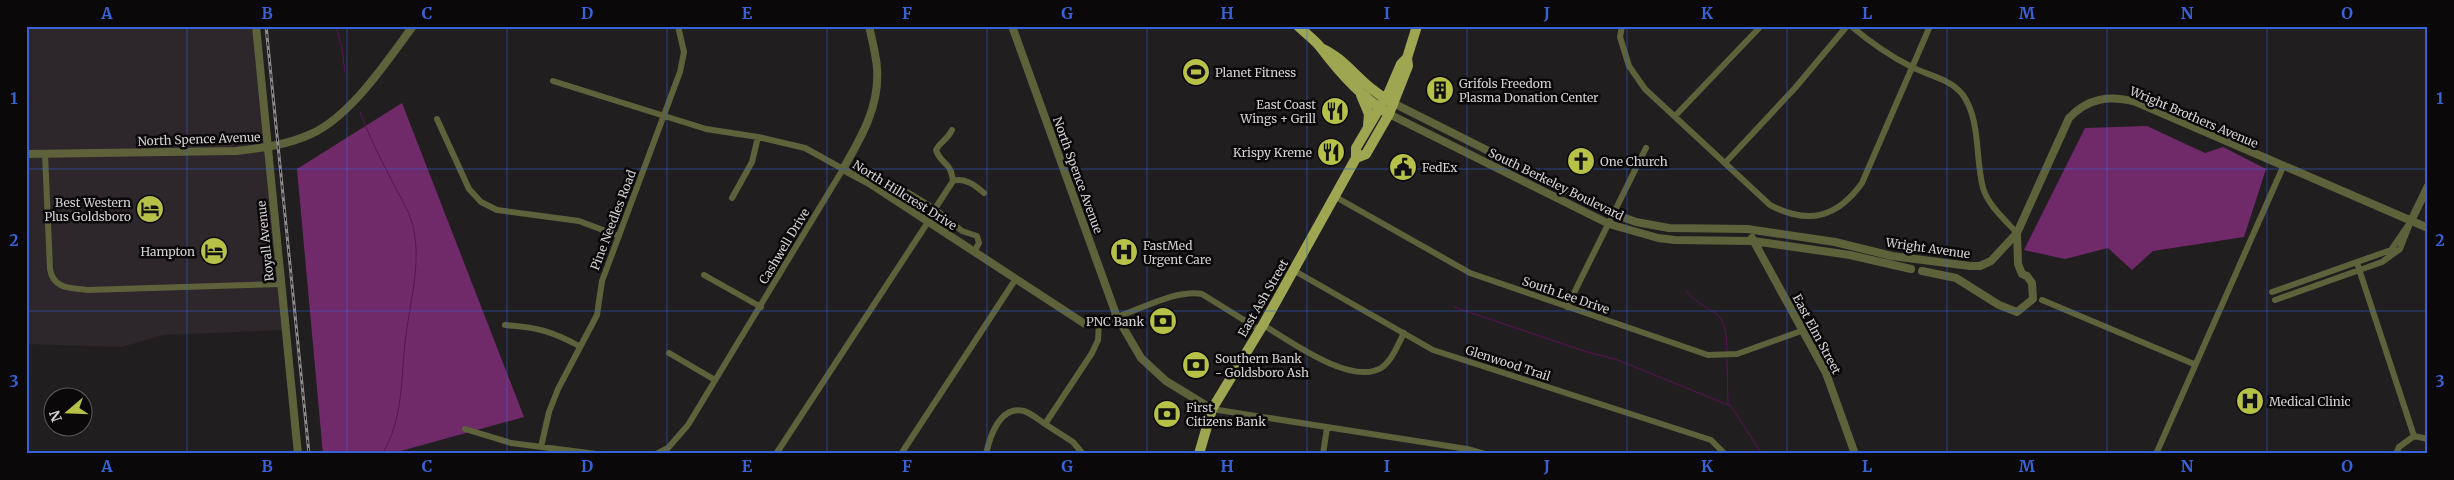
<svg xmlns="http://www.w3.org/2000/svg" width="2454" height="480" viewBox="0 0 2454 480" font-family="Merriweather,serif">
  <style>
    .built { fill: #2d262b }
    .forest { fill: #712a69 }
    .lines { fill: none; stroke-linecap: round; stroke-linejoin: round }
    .stream { stroke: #5a1253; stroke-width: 1 }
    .minor { stroke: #5e623b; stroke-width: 6 }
    .tertiary { stroke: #5e623b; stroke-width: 8 }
    .primary { stroke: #9ea652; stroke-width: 10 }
    .rail-casing { stroke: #8d8a8c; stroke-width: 3 }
    .rail { stroke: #0a0809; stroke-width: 1; stroke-dasharray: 4; stroke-linecap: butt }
    .grid { fill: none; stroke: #3862d7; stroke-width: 1; stroke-opacity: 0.55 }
    .labels { text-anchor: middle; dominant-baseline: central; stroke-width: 5; stroke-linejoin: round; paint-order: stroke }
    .poi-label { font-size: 12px; fill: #d4d2d4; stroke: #0a0809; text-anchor: start }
    .street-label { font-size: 12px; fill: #d4d2d4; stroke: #0a0809 }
    .neatline { fill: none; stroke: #3862d7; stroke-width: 2 }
    .grid-label { font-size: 16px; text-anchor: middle; font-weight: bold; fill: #3862d7 }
  </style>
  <rect width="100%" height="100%" fill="#211e20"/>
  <path class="built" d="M26,26H260L286,330L163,335L122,347L26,344Z"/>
  <path class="forest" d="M402,103L524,417L390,454H323L297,169Z
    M2147,126L2205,153L2223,147L2266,169L2244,237L2153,251L2132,270L2108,248L2065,259L2024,250L2085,128Z"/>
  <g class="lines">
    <path class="stream" d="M336,26L342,49L345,72
      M360,112C369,136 380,158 392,181C399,195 409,210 413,226C422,265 409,305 405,343C401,379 403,422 382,454
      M1686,291C1712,320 1726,302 1727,351
      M1454,307L1587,352L1615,359L1731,406L1762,454
      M1727,359L1728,405"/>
    <path class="minor" d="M1622,26L1620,37L1629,66L1645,89L1770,205C1808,225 1837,218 1862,183L1930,26
      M1851,26C1870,42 1888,55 1910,66C1928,76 1950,78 1963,95C1981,121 1975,158 1983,188C1988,205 2005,220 2017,233
      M553,81L706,129L758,137L805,148L843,169L688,425L668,448L656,454
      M1675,116L1761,26
      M437,119L469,189L481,202L497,210L579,221L619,236
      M952,130C948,139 940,142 936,150C941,165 951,161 953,181
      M45,154L50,269C53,289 71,288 87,290L281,284
      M1725,163L1795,88L1847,26
      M886,195L893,186L899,187L935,209L962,231L977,236L979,243L974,252
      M1334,196L1470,273L1708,355L1737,354L1804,330
      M732,198L752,162L758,137
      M927,221L953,181C965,177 976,186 984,193
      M2357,263L2414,436
      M1293,270L1433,350L1711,440L1725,454
      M704,275L761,307
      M2272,292L2391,250L2409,224
      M2042,300L2194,364
      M2275,300L2382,262L2400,249L2411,221
      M1567,307L1646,148
      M1117,317C1141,309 1177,289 1202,294L1260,330
      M505,325C535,327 552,331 579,346
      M1263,325C1289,340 1350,386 1381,368C1392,361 1398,344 1404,333
      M669,353L715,380
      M1212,409L1467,449L1485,454
      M465,429L511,443L596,454
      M2414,436L2428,439
      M541,447L549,412L558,389L597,315L602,281L680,72L684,52L678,26
      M776,454L928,222
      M901,454L1015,280
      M986,454C990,436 1000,405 1024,411C1031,413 1039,420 1045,424
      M1083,454L1073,442L1045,424L1092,353L1098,340L1099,324
      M1323,454L1327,428
      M2156,454L2283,167
      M2396,454L2399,447L2414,436"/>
    <path class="tertiary" d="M256,26L298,454
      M869,26C872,40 876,54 877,68C880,106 861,138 843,169L869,183L1085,324H1099L1117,317
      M1012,26L1117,317L1141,358L1166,381L1212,409
      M1393,103L1614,214L1636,222L1669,228L1747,229L1835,242L1892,256L1970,266H1980L1991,261L2017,233L2069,118C2088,98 2109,95 2136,102L2428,228
      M1389,114L1609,224L1658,238L1675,240L1753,241L1850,255L1911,269
      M26,154L236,151C262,148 287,145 311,134C351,116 387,61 413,26
      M2411,221L2428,186
      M1752,238L1826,373L1855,454
      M1922,271L1956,278L1999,305L2017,312L2033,299L2032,283L2027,276L2022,274L2018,264L2017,233"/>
    <path class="primary" d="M1298,26C1305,33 1315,40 1321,48C1339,72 1360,96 1386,112
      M1321,48C1347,59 1362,87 1390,101
      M1361,95L1369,114L1368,126
      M1356,158L1366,154L1389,114L1408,66L1407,58L1417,26
      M1199,454L1212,409L1263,325L1356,158V148L1389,92L1401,64L1407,58"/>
    <g class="rail-casing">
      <path id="rail" d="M266,26L309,454"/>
    </g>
    <use href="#rail" class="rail"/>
  </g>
  <path class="grid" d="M187,26V454M347,26V454M507,26V454M667,26V454M827,26V454M987,26V454M1147,26V454M1307,26V454M1467,26V454M1627,26V454M1787,26V454M1947,26V454M2107,26V454M2267,26V454M26,169H2428M26,311H2428"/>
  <defs>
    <g id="stadium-disc" transform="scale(1.4375)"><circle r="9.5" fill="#b7c148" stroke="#0a0809"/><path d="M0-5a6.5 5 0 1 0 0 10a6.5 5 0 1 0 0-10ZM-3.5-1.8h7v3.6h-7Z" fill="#111"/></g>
    <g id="building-disc" transform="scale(1.4375)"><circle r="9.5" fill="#b7c148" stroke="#0a0809"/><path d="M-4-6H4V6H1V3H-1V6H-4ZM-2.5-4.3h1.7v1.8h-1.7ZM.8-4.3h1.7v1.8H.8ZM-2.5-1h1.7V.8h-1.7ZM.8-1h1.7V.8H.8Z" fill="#111"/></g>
    <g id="restaurant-disc" transform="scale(1.4375)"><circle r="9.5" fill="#b7c148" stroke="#0a0809"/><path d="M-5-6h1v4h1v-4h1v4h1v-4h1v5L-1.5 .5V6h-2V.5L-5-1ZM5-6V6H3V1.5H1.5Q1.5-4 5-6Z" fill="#111"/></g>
    <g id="church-disc" transform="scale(1.4375)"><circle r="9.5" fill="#b7c148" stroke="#0a0809"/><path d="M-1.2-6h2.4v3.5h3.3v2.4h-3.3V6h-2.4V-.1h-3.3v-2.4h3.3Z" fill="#111"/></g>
    <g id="civic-disc" transform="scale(1.4375)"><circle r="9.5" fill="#b7c148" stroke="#0a0809"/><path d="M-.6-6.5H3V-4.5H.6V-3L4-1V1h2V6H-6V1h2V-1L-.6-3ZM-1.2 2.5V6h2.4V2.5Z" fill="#111"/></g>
    <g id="hotel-disc" transform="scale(1.4375)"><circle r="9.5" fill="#b7c148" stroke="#0a0809"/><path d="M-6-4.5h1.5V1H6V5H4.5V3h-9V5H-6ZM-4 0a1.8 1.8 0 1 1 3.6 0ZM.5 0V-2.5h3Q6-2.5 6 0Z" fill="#111"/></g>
    <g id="hospital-disc" transform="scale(1.4375)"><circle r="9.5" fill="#b7c148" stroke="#0a0809"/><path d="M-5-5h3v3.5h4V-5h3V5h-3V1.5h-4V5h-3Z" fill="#111"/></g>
    <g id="bank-disc" transform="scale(1.4375)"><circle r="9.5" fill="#b7c148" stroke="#0a0809"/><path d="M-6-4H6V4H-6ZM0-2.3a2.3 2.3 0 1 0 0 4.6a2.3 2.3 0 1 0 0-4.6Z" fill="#111"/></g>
  </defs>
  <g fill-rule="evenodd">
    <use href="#stadium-disc" x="1196" y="72"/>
    <use href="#building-disc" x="1440" y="90"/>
    <use href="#restaurant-disc" x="1335" y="111"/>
    <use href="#restaurant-disc" x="1331" y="152"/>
    <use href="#church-disc" x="1581" y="161"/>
    <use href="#civic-disc" x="1403" y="167"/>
    <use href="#hotel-disc" x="150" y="209"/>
    <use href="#hotel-disc" x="214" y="251"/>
    <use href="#hospital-disc" x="1124" y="252"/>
    <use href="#bank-disc" x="1163" y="321"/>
    <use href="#bank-disc" x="1196" y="365"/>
    <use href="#hospital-disc" x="2250" y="401"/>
    <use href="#bank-disc" x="1167" y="414"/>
  </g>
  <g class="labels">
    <g class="poi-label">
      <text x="1215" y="72">Planet Fitness</text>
      <text x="1459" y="83">Grifols Freedom<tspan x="1459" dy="14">Plasma Donation Center</tspan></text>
      <text x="1316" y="104" text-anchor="end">East Coast<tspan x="1316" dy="14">Wings + Grill</tspan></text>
      <text x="1312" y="152" text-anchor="end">Krispy Kreme</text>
      <text x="1600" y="161">One Church</text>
      <text x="1422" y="167">FedEx</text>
      <text x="131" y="202" text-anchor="end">Best Western<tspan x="131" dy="14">Plus Goldsboro</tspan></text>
      <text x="1143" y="245">FastMed<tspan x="1143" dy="14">Urgent Care</tspan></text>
      <text x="195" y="251" text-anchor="end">Hampton</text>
      <text x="1144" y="321" text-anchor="end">PNC Bank</text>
      <text x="1215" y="358">Southern Bank<tspan x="1215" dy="14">- Goldsboro Ash</tspan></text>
      <text x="2269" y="401">Medical Clinic</text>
      <text x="1186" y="407">First<tspan x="1186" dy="14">Citizens Bank</tspan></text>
    </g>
    <g class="street-label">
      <text transform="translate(2194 117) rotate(23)">Wright Brothers Avenue</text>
      <text transform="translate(199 139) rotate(-2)">North Spence Avenue</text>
      <text transform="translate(1078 175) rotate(70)">North Spence Avenue</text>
      <text transform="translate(1556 184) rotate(26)">South Berkeley Boulevard</text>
      <text transform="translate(905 195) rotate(32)">North Hillcrest Drive</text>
      <text transform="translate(613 220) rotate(-69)">Pine Needles Road</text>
      <text transform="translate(265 241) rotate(-96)">Royall Avenue</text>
      <text transform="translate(784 246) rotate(-59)">Cashwell Drive</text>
      <text transform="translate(1928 248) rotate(8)">Wright Avenue</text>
      <text transform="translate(1566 295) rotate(19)">South Lee Drive</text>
      <text transform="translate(1263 298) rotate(-60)">East Ash Street</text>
      <text transform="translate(1817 334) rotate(62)">East Elm Street</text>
      <text transform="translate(1508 363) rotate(18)">Glenwood Trail</text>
    </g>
  </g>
  <rect width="2454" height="480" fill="none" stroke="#0a0809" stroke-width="55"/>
  <g transform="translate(68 412) rotate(251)"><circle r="24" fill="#0a0809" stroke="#5b595a"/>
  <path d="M0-4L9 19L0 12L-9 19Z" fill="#b7c148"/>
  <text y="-8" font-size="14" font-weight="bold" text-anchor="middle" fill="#d4d2d4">N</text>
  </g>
  <rect x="28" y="28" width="2398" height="424" class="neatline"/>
  <g class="grid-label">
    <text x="107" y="19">A</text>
    <text x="267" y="19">B</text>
    <text x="427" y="19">C</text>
    <text x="587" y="19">D</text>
    <text x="747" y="19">E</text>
    <text x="907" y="19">F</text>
    <text x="1067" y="19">G</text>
    <text x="1227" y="19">H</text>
    <text x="1387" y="19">I</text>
    <text x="1547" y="19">J</text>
    <text x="1707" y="19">K</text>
    <text x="1867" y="19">L</text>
    <text x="2027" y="19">M</text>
    <text x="2187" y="19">N</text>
    <text x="2347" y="19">O</text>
    <text x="14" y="104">1</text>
    <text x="2440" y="104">1</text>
    <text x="14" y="246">2</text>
    <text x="2440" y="246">2</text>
    <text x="14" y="387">3</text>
    <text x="2440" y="387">3</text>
    <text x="107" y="472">A</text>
    <text x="267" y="472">B</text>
    <text x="427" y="472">C</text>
    <text x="587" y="472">D</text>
    <text x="747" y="472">E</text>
    <text x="907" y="472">F</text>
    <text x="1067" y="472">G</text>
    <text x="1227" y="472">H</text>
    <text x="1387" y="472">I</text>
    <text x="1547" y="472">J</text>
    <text x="1707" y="472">K</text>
    <text x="1867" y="472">L</text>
    <text x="2027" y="472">M</text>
    <text x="2187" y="472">N</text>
    <text x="2347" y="472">O</text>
  </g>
</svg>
